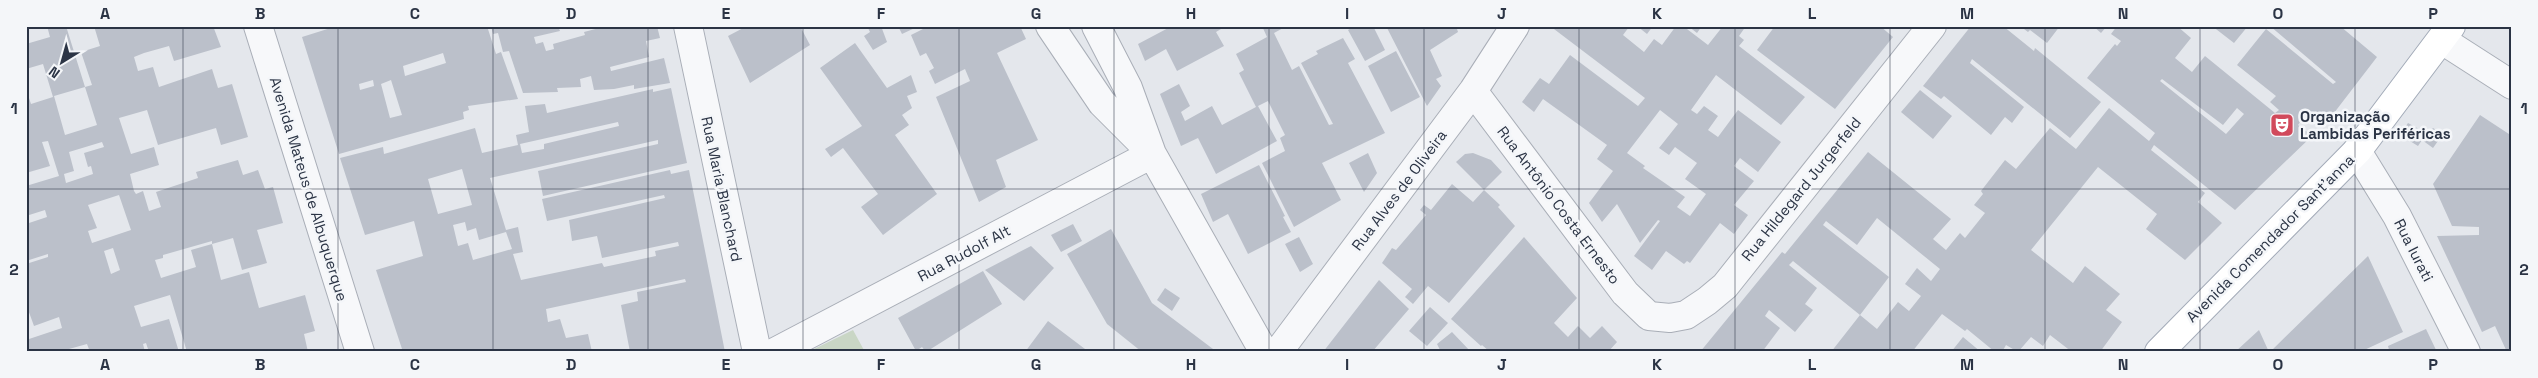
<svg xmlns="http://www.w3.org/2000/svg" width="2538" height="378" viewBox="0 0 2538 378" font-family="'Space Grotesk',sans-serif">
  <style>
    .green { fill: #c9d6c5 }
    .building { fill: #bbc0ca; fill-rule: evenodd }
    .lines { fill: none; stroke-linecap: round; stroke-linejoin: round }
    .minor-casing { stroke: #a9aeb7; stroke-width: 30 }
    .tertiary-casing { stroke: #a9aeb7; stroke-width: 30 }
    .primary-casing { stroke: #a3abb8; stroke-width: 30 }
    .minor { stroke: #f7f8fa; stroke-width: 28 }
    .tertiary { stroke: #f7f8fa; stroke-width: 28 }
    .primary { stroke: #fff; stroke-width: 28 }
    .grid { fill: none; stroke: #2b3445; stroke-width: 1; stroke-opacity: 0.55 }
    .labels { text-anchor: middle; dominant-baseline: central; stroke-width: 5; stroke-linejoin: round; paint-order: stroke }
    .poi-label { font-size: 15px; font-weight: bold; fill: #2b3445; stroke: #f4f6f9; text-anchor: start }
    .street-label { font-size: 15px; fill: #2b3445; stroke: #f4f6f9 }
    .neatline { fill: none; stroke: #2b3445; stroke-width: 2 }
    .grid-label { font-size: 16px; text-anchor: middle; font-weight: bold; fill: #2b3445 }
  </style>
  <rect width="100%" height="100%" fill="#e4e7ec"/>
  <path class="green" d="M853,330L865,352H808Z"/>
  <path class="building" d="M47,26H66L85,87L92,85L81,52L100,46L94,26H213L221,47L174,61L169,46L144,53L134,57L138,71L153,67L159,87L212,69L218,88L232,84L248,137L221,145L216,128L158,145L147,110L119,118L131,154L154,147L159,165L130,174L134,191L136,194L143,191L149,211L161,207L156,192L198,178L196,172L238,160L243,175L258,170L265,189L273,187L283,223L257,230L267,263L242,270L233,238L212,244L221,280L249,272L259,308L305,295L315,331L304,334L308,352H187L170,295L134,306L141,327L169,319L179,352H149L146,343L143,344L145,352H90L87,344L69,349L70,352H26V340L62,328L59,317L34,326L26,304V264L48,257V254L26,261V224L47,217L45,210L26,216V186L59,176L48,141L42,142L50,166L26,173V89L31,104L53,97L43,64L26,69V44L50,37ZM85,87L97,125L65,135L54,96ZM102,142L104,147L84,153L88,167L91,166L93,174L66,183L64,174L74,171L69,152ZM119,195L131,230L92,243L88,231L97,228L88,205ZM212,241V244L191,250L196,267L161,278L155,260L163,258V255ZM113,248L120,270L111,274L104,251Z
    M337,26H487L496,54L501,52L518,99L468,106L469,110L463,112L464,119L339,154L302,37ZM443,53L446,63L405,76L403,66ZM373,80L374,86L360,90L359,84ZM391,80L402,115L390,118L381,84Z
    M491,26H558L560,31L534,37L536,44L543,42L546,51L554,49L553,44L585,35L584,32L607,26H657L660,38L646,41L649,57L610,67L611,71L664,58L670,83L634,89V85L614,89L594,90L591,76L580,79L581,87L557,88L558,92L523,93L509,51L503,52L498,33L493,34Z
    M747,26H800L810,45L750,83L728,36Z
    M867,26H881L887,42L873,50L864,36L870,32Z
    M898,26H919L902,34Z
    M929,26H1020L1026,39L997,53L1038,140L996,160L1006,187L979,202L936,97L970,81L965,69L935,84L929,71L934,68L926,53L920,56L911,35Z
    M1172,26H1226L1216,32L1224,46L1177,71L1166,49L1145,61L1138,44Z
    M1262,26H1287L1274,33L1292,70L1299,66L1329,125L1333,124L1301,63L1318,54L1316,51L1343,38L1355,59L1348,63L1385,133L1322,163L1341,200L1294,227L1262,163L1285,151L1280,138L1285,135L1268,101L1258,106L1277,141L1216,174L1198,138L1181,146L1160,94L1179,84L1190,106L1181,112L1185,121L1212,106L1222,125L1256,107L1239,73L1244,70L1236,54L1267,37Z
    M1355,26H1373L1385,50L1365,61L1348,30Z
    M1386,26H1455L1457,29L1458,32L1430,50L1442,76L1436,79L1441,86L1427,106Z
    M1550,26H1627L1629,27L1623,35L1644,52L1654,39L1662,45L1676,26H1683L1708,45L1723,26H1746L1739,36L1744,40L1739,46L1805,97L1781,125L1716,75L1691,110L1697,114L1704,106L1718,116L1708,130L1718,137L1738,110L1781,142L1758,172L1740,158L1734,166L1754,181L1734,205L1748,215L1734,234L1720,223L1690,263L1687,261L1684,264L1666,251L1652,270L1634,256L1660,221L1658,220L1640,243L1617,204L1602,222L1589,203L1613,171L1597,159L1607,145L1543,99L1534,112L1522,102L1540,78L1549,84L1570,55L1638,106L1645,98ZM1660,110L1678,124L1659,148L1669,155L1675,147L1697,163L1685,179L1706,194L1690,216L1677,207L1685,197L1643,168L1645,166L1627,153Z
    M1637,26H1653L1647,34Z
    M1688,26H1702L1697,33Z
    M1775,26H1880L1893,37L1835,109L1757,50Z
    M1971,26H2003L2034,51L2035,48L2101,102L2070,138L1972,59L1970,63L2024,107L2012,123L2005,117L1991,135L1944,96L1941,99L1923,86Z
    M2020,26H2060L2047,43L2030,30L2028,32Z
    M2093,26H2107L2101,33Z
    M2117,26H2177L2191,38L2175,58L2192,72L2205,56L2275,113L2279,110L2270,102L2276,96L2237,65L2266,29L2333,84L2336,82L2270,26H2340L2377,57L2324,126L2307,112L2298,125L2312,136L2235,210L2154,145L2151,150L2205,193L2198,202L2222,223L2185,260L2146,229L2157,214L2098,167L2031,250L2073,283L2085,266L2120,294L2106,310L2122,322L2100,352H2072L2050,335L2043,346L2031,337L2018,352L2006,345L2002,352H1995L1967,329L1965,331L1942,314L1912,352H1831L1860,315L1877,329L1898,302L1909,311L1921,296L1905,284L1917,268L1931,281L1940,269L1877,218L1857,245L1826,221L1823,225L1889,277L1860,315L1793,261L1789,265L1817,288L1805,304L1813,310L1795,332L1769,310L1765,316L1780,328L1762,352H1700L1782,252L1785,254L1868,152L1951,219L1933,239L1946,250L1960,233L1965,238L1985,213L1974,205L1983,194L1981,191L2005,160L2016,169L2050,128L2076,149L2109,108L2149,141L2155,133L2087,78L2115,44L2117,46L2121,41L2111,34ZM2162,79L2223,125L2237,108L2244,114L2226,134L2160,81Z
    M2212,26H2248L2234,43Z
    M855,43L887,88L911,75L917,92L907,96L912,108L902,115L909,125L895,135L937,194L883,235L861,207L878,194L843,148L831,157L825,149L862,126L820,68Z
    M1396,51L1420,97L1391,112L1368,66Z
    M671,88L687,163L543,196L538,171L658,144V140L490,178L506,230L518,227L523,252L513,254L521,280L602,263L604,267L656,256L655,251L679,246L678,242L602,258L597,236L572,241L569,220L665,198L664,195L547,221L542,199L670,170L671,174L689,170L725,352H630L621,305L638,301L637,292L686,282L685,279L546,309L548,322L560,319L566,338L588,334L592,352H403L376,270L423,256L414,221L365,235L340,158L383,147L384,154L475,128L482,153L518,145L516,135L529,132L525,106L545,104L547,113L653,89V92ZM618,122L619,126L544,144V149L522,153L520,144ZM462,169L472,205L438,214L428,179ZM465,222L467,231L476,228L479,240L506,232L512,249L473,260L468,243L458,246L453,225Z
    M1920,90L1952,116L1933,139L1901,112Z
    M2480,115L2512,136V352H2507L2495,326L2482,332L2437,236L2479,235V227L2452,226L2433,184Z
    M2408,123L2428,134L2433,128L2443,134L2433,148L2422,140L2418,146L2400,135Z
    M1368,153L1377,173L1364,192L1349,163Z
    M1473,153L1491,160L1502,172L1484,190L1456,162L1465,154Z
    M1259,165L1285,216L1283,217L1291,232L1248,254L1228,214L1213,222L1201,194Z
    M1452,184L1473,202L1484,190L1500,205L1498,207L1515,226L1449,303L1428,286L1413,304L1405,297L1412,289L1382,263L1392,248L1396,250L1426,215L1420,210L1424,205L1431,210Z
    M1073,224L1082,241L1061,252L1051,235Z
    M1111,229L1152,303L1217,352H1142L1107,324L1067,254Z
    M1299,237L1313,264L1300,272L1285,244Z
    M1524,237L1577,298L1554,323L1568,337L1578,326L1590,338L1602,326L1617,342L1608,352H1490L1482,345L1481,346L1451,319Z
    M1031,246L1054,268L1024,301L985,270Z
    M2368,256L2403,332L2360,352H2270Z
    M983,271L1002,304L926,352L922,347L916,351L898,318Z
    M1379,280L1409,309L1372,352H1323Z
    M1165,288L1180,298L1172,311L1157,300Z
    M1430,307L1448,323L1427,346L1409,331Z
    M1048,321L1089,352H1025Z
    M2426,329L2437,352H2385L2389,350L2388,346Z
    M2259,330L2269,352H2235Z
    M1452,332L1471,352H1441L1437,344Z
    M1963,337L1981,352H1951Z"/>
  <g class="lines">
    <g class="minor-casing">
      <path id="minor" d="M688,26L757,352
        M1050,26L1102,103L1146,147
        M1096,26L1128,88L1152,154L1264,352
        M2442,40L2512,85
        M1473,91L1625,293L1649,316L1670,318L1686,315L1707,301L1725,286L1932,26
        M2357,151L2397,216L2466,352
        M775,352L1152,154
        M1278,352L1473,91L1515,26"/>
    </g>
    <g class="tertiary-casing">
      <path id="tertiary" d="M258,26L360,352"/>
    </g>
    <g class="primary-casing">
      <path id="primary" d="M2159,352L2357,151L2451,26"/>
    </g>
    <use href="#minor" class="minor"/>
    <use href="#tertiary" class="tertiary"/>
    <use href="#primary" class="primary"/>
  </g>
  <path class="grid" d="M183,26V352M338,26V352M493,26V352M648,26V352M803,26V352M959,26V352M1114,26V352M1269,26V352M1424,26V352M1579,26V352M1735,26V352M1890,26V352M2045,26V352M2200,26V352M2355,26V352M26,189H2512"/>
  <defs>
    <g id="theatre-square" transform="scale(1.25)"><rect x="-9" y="-9" width="18" height="18" rx="4" fill="#d1495b" stroke="#f4f6f9"/><path d="M-5-5.5Q0-4 5-5.5V0Q5 5 0 6Q-5 5-5 0ZM-3.3-2.5H-1v1.5H-3.3ZM1-2.5H3.3v1.5H1ZM-2.8 1Q0 5.5 2.8 1Z" fill="#fff"/></g>
  </defs>
  <g fill-rule="evenodd">
    <use href="#theatre-square" x="2282" y="125"/>
  </g>
  <g class="labels">
    <g class="poi-label">
      <text x="2300" y="116">Organização<tspan x="2300" dy="17">Lambidas Periféricas</tspan></text>
    </g>
    <g class="street-label">
      <text transform="translate(309 189) rotate(73)">Avenida Mateus de Albuquerque</text>
      <text transform="translate(722 189) rotate(78)">Rua Maria Blanchard</text>
      <text transform="translate(1801 189) rotate(-51)">Rua Hildegard Jurgerfeld</text>
      <text transform="translate(1399 190) rotate(-53)">Rua Alves de Oliveira</text>
      <text transform="translate(1559 205) rotate(53)">Rua Antônio Costa Ernesto</text>
      <text transform="translate(2270 238) rotate(-45)">Avenida Comendador Sant'anna</text>
      <text transform="translate(2414 250) rotate(63)">Rua Iurati</text>
      <text transform="translate(964 253) rotate(-28)">Rua Rudolf Alt</text>
    </g>
  </g>
  <rect width="2538" height="378" fill="none" stroke="#f4f6f9" stroke-width="55"/>
  <g transform="translate(62 62) rotate(217)" stroke="#f4f6f9" stroke-width="4" paint-order="stroke">
  <path d="M0-4L9 19L0 12L-9 19Z" fill="#2b3445"/>
  <text y="-8" font-size="14" font-weight="bold" text-anchor="middle" fill="#2b3445">N</text>
  </g>
  <rect x="28" y="28" width="2482" height="322" class="neatline"/>
  <g class="grid-label">
    <text x="105" y="19">A</text>
    <text x="260" y="19">B</text>
    <text x="415" y="19">C</text>
    <text x="571" y="19">D</text>
    <text x="726" y="19">E</text>
    <text x="881" y="19">F</text>
    <text x="1036" y="19">G</text>
    <text x="1191" y="19">H</text>
    <text x="1347" y="19">I</text>
    <text x="1502" y="19">J</text>
    <text x="1657" y="19">K</text>
    <text x="1812" y="19">L</text>
    <text x="1967" y="19">M</text>
    <text x="2123" y="19">N</text>
    <text x="2278" y="19">O</text>
    <text x="2433" y="19">P</text>
    <text x="14" y="114">1</text>
    <text x="2524" y="114">1</text>
    <text x="14" y="275">2</text>
    <text x="2524" y="275">2</text>
    <text x="105" y="370">A</text>
    <text x="260" y="370">B</text>
    <text x="415" y="370">C</text>
    <text x="571" y="370">D</text>
    <text x="726" y="370">E</text>
    <text x="881" y="370">F</text>
    <text x="1036" y="370">G</text>
    <text x="1191" y="370">H</text>
    <text x="1347" y="370">I</text>
    <text x="1502" y="370">J</text>
    <text x="1657" y="370">K</text>
    <text x="1812" y="370">L</text>
    <text x="1967" y="370">M</text>
    <text x="2123" y="370">N</text>
    <text x="2278" y="370">O</text>
    <text x="2433" y="370">P</text>
  </g>
</svg>
